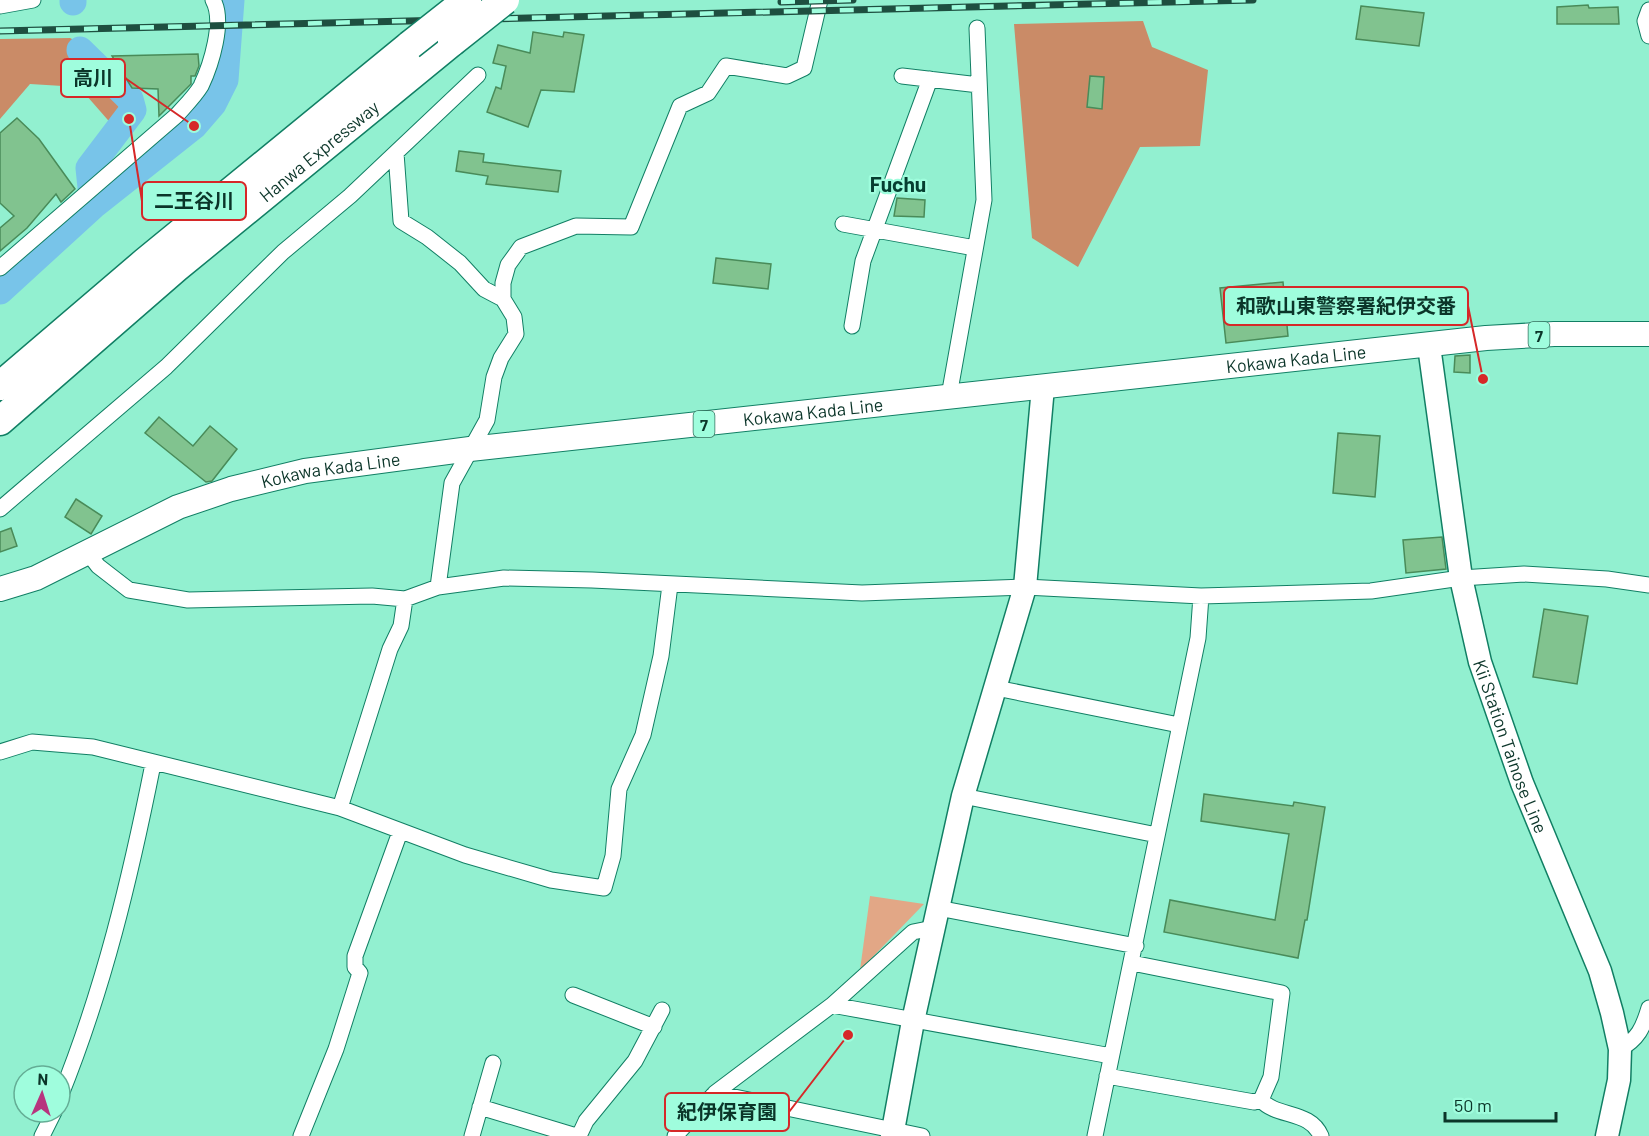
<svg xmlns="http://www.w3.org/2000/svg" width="1649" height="1136" viewBox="0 0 1649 1136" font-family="Barlow,'Noto Sans JP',sans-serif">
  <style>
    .green { fill: #e2a786 }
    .forest { fill: #ca8b67 }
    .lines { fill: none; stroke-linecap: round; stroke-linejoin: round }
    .river { stroke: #78c4e9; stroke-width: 27 }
    .building { fill: #81c38f; stroke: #498b59; stroke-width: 1.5 }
    .street-casing { stroke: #117f64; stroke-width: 17 }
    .secondary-casing { stroke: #117f64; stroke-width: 25 }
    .primary-casing { stroke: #117f64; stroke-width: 26 }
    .highway-casing { stroke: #117f64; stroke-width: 31 }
    .street { stroke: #fff; stroke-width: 15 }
    .secondary { stroke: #fff; stroke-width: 22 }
    .primary { stroke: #fff; stroke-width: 24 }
    .highway { stroke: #fff; stroke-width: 28 }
    .rail-casing { stroke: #1e4f40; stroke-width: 7 }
    .rail { stroke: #9ffddd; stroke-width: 4.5; stroke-dasharray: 14; stroke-linecap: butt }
    .highway-bridge-casing { stroke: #117f64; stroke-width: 31; stroke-linecap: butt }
    .highway-bridge { stroke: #fff; stroke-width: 28 }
    .labels { text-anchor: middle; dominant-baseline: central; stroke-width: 4.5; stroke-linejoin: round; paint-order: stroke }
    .shield { fill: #9ffddd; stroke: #37715f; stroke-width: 1.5 }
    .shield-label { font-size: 16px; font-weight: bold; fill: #0b3529 }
    .street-label { font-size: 18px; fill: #0b3529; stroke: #9ffddd }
    .quarter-label { font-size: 21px; font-weight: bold; fill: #063e30; stroke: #9ffddd }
    .leader { fill: none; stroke: #d62828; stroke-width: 2 }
    .callout-dot { fill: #d62828; stroke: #9ffddd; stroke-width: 2 }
    .callout { fill: #9ffddd; stroke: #d62828; stroke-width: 2 }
    .callout-label { font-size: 20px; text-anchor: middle; font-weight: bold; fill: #0b3529 }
  </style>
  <rect width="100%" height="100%" fill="#92f0d0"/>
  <path class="green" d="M870,896L924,904L860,970Z"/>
  <path class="forest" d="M1143,21L1152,47L1208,70L1200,146L1140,147L1078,267L1032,238L1014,24Z
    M70,38L103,54L138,114L121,135L79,87L30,84L0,119V39Z"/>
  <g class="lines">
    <path class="river" d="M73,0V2
      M80,50L130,99L133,110L89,168L93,206
      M0,291L93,206L194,126L213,104L225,80L231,0"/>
  </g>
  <path class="building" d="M1588,5L1589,8L1618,7L1619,24H1557V7Z
    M1361,6L1424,13L1419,46L1356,39Z
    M533,32L563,37L564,32L584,35L574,92L541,90L528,127L487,112L496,87L501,89L506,66L493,63L498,45L530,53Z
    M198,54L199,66L195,76H191V84L159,116L158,89L132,88L112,56Z
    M1090,76L1104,77L1102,109L1087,107Z
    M17,118L39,139L75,189L61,202L56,194L27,228L0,251V228L14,216L0,203V133Z
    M459,151L484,154L483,162L561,171L558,192L486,184L488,176L456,171Z
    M897,198L925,200L924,217L894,216Z
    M716,258L771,264L768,289L713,283Z
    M1283,282L1288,336L1226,343L1220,288Z
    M1470,355V373L1454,372L1455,356Z
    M159,417L193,446L210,426L237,449L212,481L206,482L145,433Z
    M1338,433L1380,436L1375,497L1333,493Z
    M76,499L102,516L91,534L65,517Z
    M11,528L17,546L0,552V532Z
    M1442,537L1446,569L1406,573L1403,540Z
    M1544,609L1588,616L1577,684L1533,677Z
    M1204,794L1293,806L1294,802L1325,807L1307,920H1305L1298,958L1164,932L1170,900L1275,920L1289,834L1201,821Z"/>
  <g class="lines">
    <g class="street-casing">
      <path id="street" d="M0,6L33,0
        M1649,10L1645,21L1649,36
        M902,76L979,85
        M396,153L401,221L427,237L460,263L484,289L503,299L514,317L516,334L501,358L494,377L487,420L452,483L438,587
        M843,224L975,248
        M0,268L177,115C185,106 195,96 201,86C211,65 225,21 213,0
        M503,299V283L508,265L521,247L576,226L631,227L680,106L708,93L726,66L787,76L804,68L820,0
        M852,326L863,261L930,79
        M949,396L984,200L977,28
        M0,509L166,367L283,252L350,196L478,75
        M88,553L98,566L129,590L188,600L372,596L405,599L438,587L504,578L592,580L862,593L1025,587L1201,596L1371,591L1461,578L1524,574L1607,579L1649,585
        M996,688L1179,725
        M0,752L32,742L93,747L340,808L465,855L551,880L604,888L613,856L619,789L643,735L661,656L670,585
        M963,796L1157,835
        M340,808L390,649L401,626L405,599
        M938,908L1136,946
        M1132,963L1282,993L1271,1077L1261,1100
        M573,995L654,1027
        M832,1005L1111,1056
        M1620,1049C1638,1039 1643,1028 1649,1008
        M1107,1076L1254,1102L1261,1100
        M715,1093L922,1136
        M60,1097C104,988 130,879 153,764
        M1261,1100C1277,1118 1310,1110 1321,1136
        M480,1107L576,1136
        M42,1136L54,1112
        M301,1136L336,1049L360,973L355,967V956L400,832
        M472,1136L493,1063
        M579,1136L586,1121L635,1061L662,1010
        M675,1136L715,1093L832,1005L913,932L933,928
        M1095,1136L1198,638L1201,596"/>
    </g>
    <g class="secondary-casing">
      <g id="secondary">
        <path id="s1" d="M1429,346L1461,578L1480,662L1522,783L1600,971L1612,1013L1620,1049L1619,1080L1607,1136"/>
        <path d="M892,1136L913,1021L963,796L1025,587L1043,387"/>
      </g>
    </g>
    <g class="primary-casing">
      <g id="primary">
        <path id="s2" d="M0,589L36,578L178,507L231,489L305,471L470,449L1486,338L1554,334H1649"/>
      </g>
    </g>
    <g class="highway-casing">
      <g id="highway">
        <path d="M0,386L145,262L410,45"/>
        <path id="s3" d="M0,421L176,268L452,42"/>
      </g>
    </g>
    <use href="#street" class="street"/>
    <use href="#secondary" class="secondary"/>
    <use href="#primary" class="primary"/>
    <use href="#highway" class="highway"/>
    <g class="rail-casing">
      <path id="rail" d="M781,2L853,0
        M0,31L1253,0"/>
    </g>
    <use href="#rail" class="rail"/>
    <g class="highway-bridge-casing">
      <path id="highway-bridge" d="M452,42L505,0
        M410,45L467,0"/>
    </g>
    <use href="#highway-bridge" class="highway-bridge"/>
  </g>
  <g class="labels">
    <g class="shield">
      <rect x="1528.5" y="322" width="21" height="26" rx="4.5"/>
      <rect x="693.5" y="411" width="21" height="26" rx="4.5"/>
    </g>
    <g class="shield-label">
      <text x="1539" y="335">7</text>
      <text x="704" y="424">7</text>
    </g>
    <g class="street-label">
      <text stroke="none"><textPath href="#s3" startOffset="418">Hanwa Expressway</textPath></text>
      <text stroke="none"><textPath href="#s2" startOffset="1326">Kokawa Kada Line</textPath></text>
      <text stroke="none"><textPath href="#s2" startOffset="840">Kokawa Kada Line</textPath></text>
      <text stroke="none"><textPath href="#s2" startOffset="354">Kokawa Kada Line</textPath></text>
      <text stroke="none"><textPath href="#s1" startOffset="410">Kii Station Tainose Line</textPath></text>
    </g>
    <g class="quarter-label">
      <text x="898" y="183">Fuchu</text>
    </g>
  </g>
  <path class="leader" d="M194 126L125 78M129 119L142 201M1483 379L1468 306M848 1035L789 1112"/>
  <g class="callout-dot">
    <circle cx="194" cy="126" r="6"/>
    <circle cx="129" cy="119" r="6"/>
    <circle cx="1483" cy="379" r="6"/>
    <circle cx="848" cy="1035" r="6"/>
  </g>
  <g class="callout">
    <rect x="61" y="59" width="64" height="38" rx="6"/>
    <rect x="142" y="182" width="104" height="38" rx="6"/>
    <rect x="1224" y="287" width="244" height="38" rx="6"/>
    <rect x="665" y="1093" width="124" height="38" rx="6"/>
  </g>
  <g class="callout-label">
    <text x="93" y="85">高川</text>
    <text x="194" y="208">二王谷川</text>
    <text x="1346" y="313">和歌山東警察署紀伊交番</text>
    <text x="727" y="1119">紀伊保育園</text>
  </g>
  <g transform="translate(42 1094) rotate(3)"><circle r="28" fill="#9ffddd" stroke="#64ad95" stroke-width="1.5"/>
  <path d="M0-4.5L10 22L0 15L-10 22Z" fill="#b7357e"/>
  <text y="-9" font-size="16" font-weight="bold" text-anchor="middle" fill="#0b3529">N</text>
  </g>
  <path d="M1445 1112v9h111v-9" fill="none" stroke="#0b3529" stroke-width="3"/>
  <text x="1454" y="1112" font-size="18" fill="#0b3529" stroke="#9ffddd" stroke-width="4.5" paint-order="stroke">50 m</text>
</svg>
